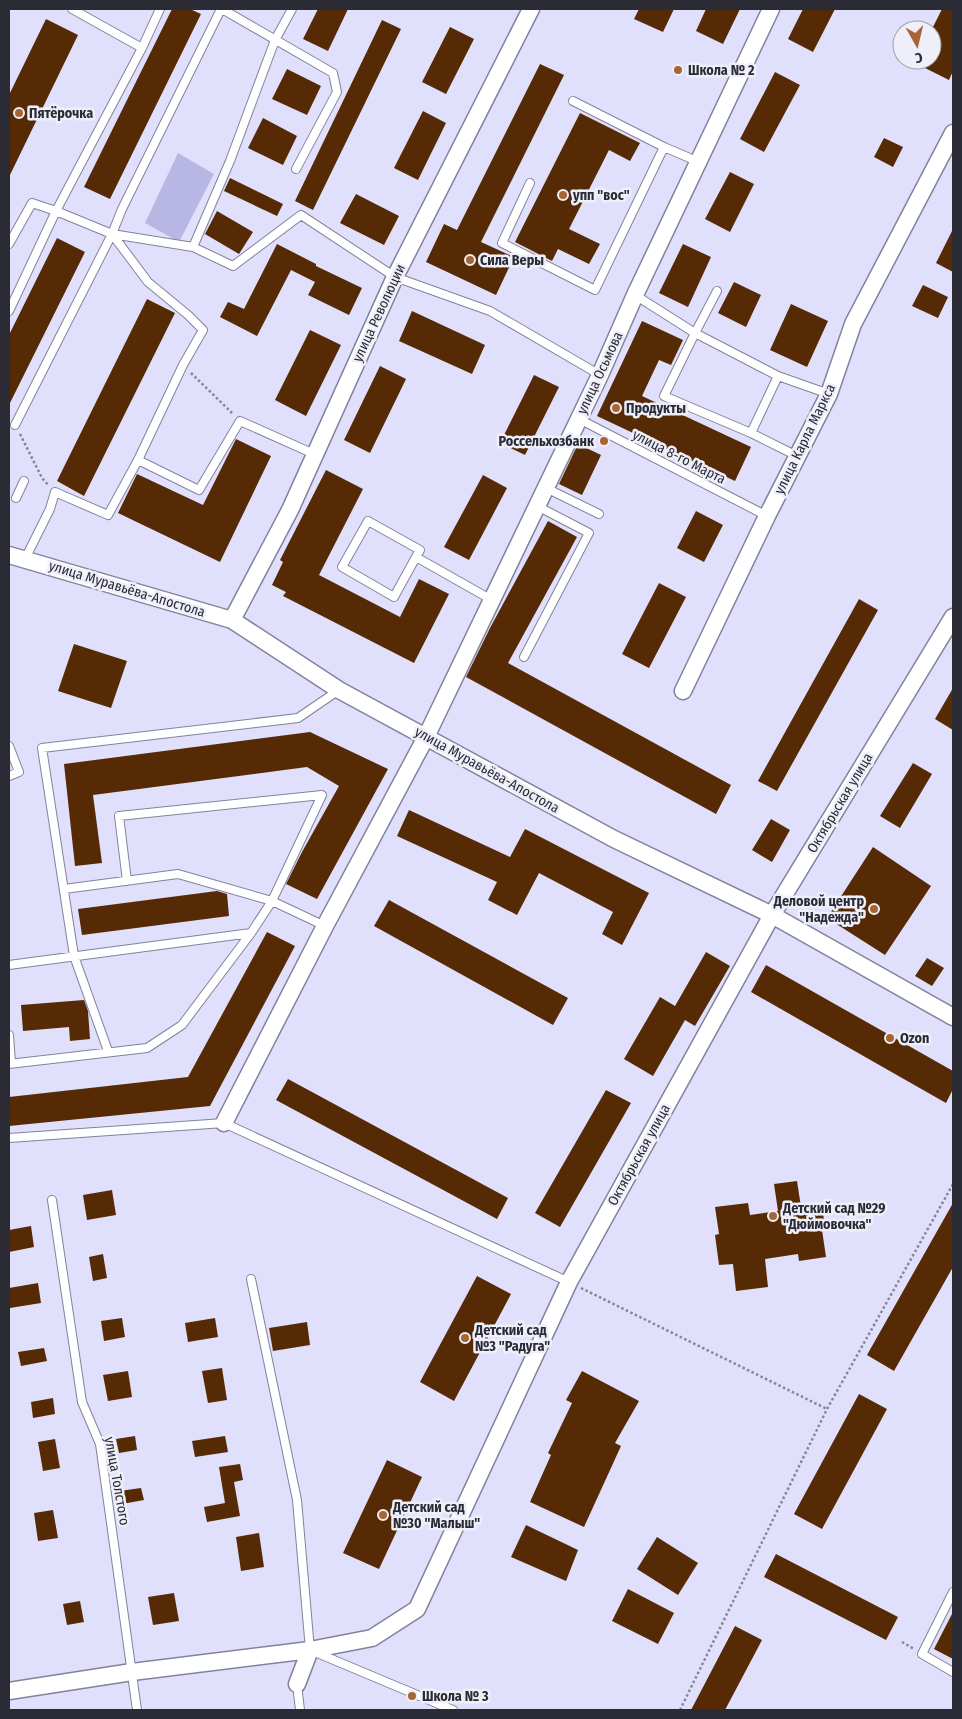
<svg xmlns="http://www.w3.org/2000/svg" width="962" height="1719" viewBox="0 0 962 1719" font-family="'Fira Sans Condensed',sans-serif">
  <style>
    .green { fill: #b8b7e4 }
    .building { fill: #562a05 }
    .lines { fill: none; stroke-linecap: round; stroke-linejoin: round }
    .service-casing { stroke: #83829c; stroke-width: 10 }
    .minor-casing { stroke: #83829c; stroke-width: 19 }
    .path { stroke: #858598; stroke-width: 2.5; stroke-dasharray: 2.5 2.5; stroke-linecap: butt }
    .service { stroke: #fff; stroke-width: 8 }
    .minor { stroke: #fff; stroke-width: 16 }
    .poi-dot { fill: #a86534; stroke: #efeffa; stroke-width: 2 }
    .labels { text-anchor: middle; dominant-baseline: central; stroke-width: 5; stroke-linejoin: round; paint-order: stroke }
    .poi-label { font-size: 14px; font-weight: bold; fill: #2b2b36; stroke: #efeffa; text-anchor: start }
    .street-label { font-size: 14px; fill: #2b2b36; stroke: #efeffa }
  </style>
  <rect width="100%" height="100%" fill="#e0e0fc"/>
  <path class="green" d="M178,153L214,174L179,242L145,223Z"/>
  <path class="building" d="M172,9H190L201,14L110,199L84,187Z
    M318,9H348L328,51L303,39Z
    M639,9H674L663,32L634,19Z
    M706,9H740L723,44L696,31Z
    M803,9H835L813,52L788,39Z
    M942,9H953V71L949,80L909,60H932V29Z
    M46,19L78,35L9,177V95Z
    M382,20L401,29L313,210L295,201Z
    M450,27L474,39L446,94L422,82Z
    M540,64L564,75L481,242L514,257L496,295L426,262L444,224L457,230Z
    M287,69L321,86L307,115L272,99Z
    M775,72L800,85L764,152L740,139Z
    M423,111L446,123L418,180L394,168Z
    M580,113L640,143L630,161L609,150L569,229L600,244L589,264L558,249L552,261L515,242Z
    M263,118L297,136L283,165L248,148Z
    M884,138L903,147L893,167L874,157Z
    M730,172L754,184L730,232L705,219Z
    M230,178L283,204L277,216L224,191Z
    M356,194L399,216L384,245L340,223Z
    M217,211L253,232L239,254L205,234Z
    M953,229V272L936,263Z
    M57,238L85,252L9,405V335Z
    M277,244L316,264V266L362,288L349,315L308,295L315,282L291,270L257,336L220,317L228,302L244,309Z
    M683,244L711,257L688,307L659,293Z
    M734,282L761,295L746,327L718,313Z
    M923,285L948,297L938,318L912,306Z
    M147,299L175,313L84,496L57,481Z
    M791,304L828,321L807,367L770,350Z
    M412,311L485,345L472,374L399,341Z
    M642,321L683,340L671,365L659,360L642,396L751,447L735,481L597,416Z
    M310,330L341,345L306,416L275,400Z
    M380,366L406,379L370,453L344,440Z
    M534,375L559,387L525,455L500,443Z
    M236,439L271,456L220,562L118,513L137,474L203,505Z
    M578,444L601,455L582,495L559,484Z
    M326,470L363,489L319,575L400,617L419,579L449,594L414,663L283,596L286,592L272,585L283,562L280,560Z
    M483,475L507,488L469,560L444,547Z
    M696,511L723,525L704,562L677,548Z
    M548,521L577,537L508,663L731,785L716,814L466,677L490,628Z
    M659,583L686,597L649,668L622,654Z
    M859,599L878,610L777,791L758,781Z
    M74,644L127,661L111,708L58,691Z
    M953,688V730L935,719Z
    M310,732L388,769L317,899L286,884L302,852L339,786L307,767L93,795L102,863L75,866L64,764Z
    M913,763L932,774L900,828L880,816Z
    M409,810L510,857L525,829L649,893L622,945L602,934L613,912L539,873L517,915L488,900L497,882L397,836Z
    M771,819L790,830L772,862L752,850Z
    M873,847L931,886L885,955L827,918Z
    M217,891L227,894L229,916L82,935L78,909Z
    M389,900L568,998L553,1025L374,926Z
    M267,932L295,946L210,1106L9,1126V1097L188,1077Z
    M706,952L730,966L695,1026L685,1020L653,1076L624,1059L660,997L675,1006Z
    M927,958L944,968L932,986L915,976Z
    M766,965L953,1071V1089L946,1103L751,992Z
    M84,1000L88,1011L90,1039L70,1041L69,1027L23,1031L21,1005Z
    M288,1079L508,1198L497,1219L276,1100Z
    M606,1090L631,1103L560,1227L535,1213Z
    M797,1181L801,1207L822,1204L825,1229L822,1230L826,1257L799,1261L798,1254L765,1259L768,1287L736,1291L733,1264L719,1265L715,1235L719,1234L715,1207L748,1203L750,1215L778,1211L774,1184Z
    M112,1190L116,1215L87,1220L83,1195Z
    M953,1203V1267L894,1371L867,1355Z
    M31,1226L34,1247L9,1252V1230Z
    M103,1254L107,1278L93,1281L89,1257Z
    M477,1276L511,1294L454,1401L420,1382Z
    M38,1283L41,1303L10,1308L9,1288Z
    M122,1318L125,1337L104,1341L101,1321Z
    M215,1318L218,1337L188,1342L185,1323Z
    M307,1322L310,1345L273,1351L269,1328Z
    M44,1348L47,1361L21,1366L18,1352Z
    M222,1368L227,1400L208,1403L202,1371Z
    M128,1371L132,1397L108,1401L103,1375Z
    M582,1371L639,1401L615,1443L621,1446L584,1527L530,1502L551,1455L548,1453L572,1403L566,1400Z
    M859,1394L887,1409L822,1529L794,1514Z
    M53,1398L55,1414L33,1418L31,1402Z
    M135,1436L137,1450L119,1453L116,1439Z
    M225,1436L228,1452L195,1457L192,1441Z
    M55,1439L60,1468L43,1471L38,1442Z
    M387,1460L422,1477L379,1569L343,1553Z
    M240,1464L243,1480L234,1482L240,1516L207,1522L204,1507L225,1503L219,1467Z
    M141,1488L144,1500L122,1504L120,1491Z
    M53,1510L58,1538L38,1541L34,1513Z
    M526,1525L578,1550L566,1581L511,1557Z
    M259,1533L264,1567L241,1571L236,1537Z
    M657,1537L698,1563L678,1595L637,1569Z
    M776,1554L898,1617L886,1640L764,1577Z
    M628,1589L674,1613L658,1644L612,1621Z
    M174,1593L179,1621L153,1625L148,1597Z
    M80,1601L84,1622L67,1625L63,1604Z
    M953,1612V1659L934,1649Z
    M735,1626L762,1640L725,1710H691Z"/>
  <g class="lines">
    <g class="service-casing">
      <path id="service" d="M72,9L142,48L56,211L112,234L193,247L233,266L301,215L395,277L490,311L600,375
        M222,9L333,73L337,92L296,169
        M142,48L160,9
        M573,101L664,147L699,162
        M530,183L502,243L595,290L664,147
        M9,244L32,203L56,211L9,311
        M193,247L230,161L275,40L292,9
        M717,291L695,333L778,376L829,394
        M635,295L695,333L664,396L751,433L797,456
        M579,419L767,516
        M15,425L112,234L122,209L221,9
        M751,433L778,376
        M138,460L199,490L240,421L314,454
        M546,488L599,514
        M16,498L24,481
        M416,557L420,550L368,521L342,567L394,597L416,557L492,600
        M25,559L50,509L55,492L108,515L138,460L183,365L203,330L188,315L148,282L112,234
        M524,657L589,533L537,506
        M9,746L19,772L9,776
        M64,889L178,874L272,901L325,926
        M9,965L251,933
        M9,1035L11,1063
        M108,1051L74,956L42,748L298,718L339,690
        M9,1064L147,1048L182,1025L251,933L272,901L322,795L119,816L127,881
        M9,1138L224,1123L569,1282
        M52,1200L82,1402L100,1444L137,1710
        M251,1279L297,1500L310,1650L453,1710
        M953,1592L922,1654L953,1672
        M297,1684L300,1710"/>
    </g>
    <g class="minor-casing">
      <path id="minor" d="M9,555L232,620L339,690L614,839L772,915L953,1017
        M232,620L290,510L395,277L531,9
        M683,691L767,516L829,394L853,324L953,133
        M224,1123L325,926L426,737L600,375L635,295L771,9
        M297,1684L310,1650
        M9,1691L132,1672L310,1650L372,1638L417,1609L569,1282L772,915L953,617"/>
    </g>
    <path class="path" d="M191,373L232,413
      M20,434L42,478L49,486
      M581,1288L827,1409
      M902,1642L914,1649
      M680,1710L827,1409L953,1184"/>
    <use href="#service" class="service"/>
    <use href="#minor" class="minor"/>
  </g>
  <g class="poi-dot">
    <circle cx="678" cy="70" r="5"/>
    <circle cx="19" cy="113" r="5"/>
    <circle cx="563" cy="195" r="5"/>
    <circle cx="470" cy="260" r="5"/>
    <circle cx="616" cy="408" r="5"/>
    <circle cx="604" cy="441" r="5"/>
    <circle cx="874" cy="909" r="5"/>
    <circle cx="890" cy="1038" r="5"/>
    <circle cx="773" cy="1216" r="5"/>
    <circle cx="465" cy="1338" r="5"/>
    <circle cx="383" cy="1515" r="5"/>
    <circle cx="412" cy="1696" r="5"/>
  </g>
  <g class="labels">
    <g class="poi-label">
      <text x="688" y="70">Школа № 2</text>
      <text x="29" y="113">Пятёрочка</text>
      <text x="573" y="195">упп "вос"</text>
      <text x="480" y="260">Сила Веры</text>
      <text x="626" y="408">Продукты</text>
      <text x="594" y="441" text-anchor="end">Россельхозбанк</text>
      <text x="864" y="901" text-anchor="end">Деловой центр<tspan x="864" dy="16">"Надежда"</tspan></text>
      <text x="900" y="1038">Ozon</text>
      <text x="783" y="1208">Детский сад №29<tspan x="783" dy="16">"Дюймовочка"</tspan></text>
      <text x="475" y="1330">Детский сад<tspan x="475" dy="16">№3 "Радуга"</tspan></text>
      <text x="393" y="1507">Детский сад<tspan x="393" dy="16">№30 "Малыш"</tspan></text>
      <text x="422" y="1696">Школа № 3</text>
    </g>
    <g class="street-label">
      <text transform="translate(379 313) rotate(-65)">улица Революции</text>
      <text transform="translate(600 373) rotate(-65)">улица Осьмова</text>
      <text transform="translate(805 439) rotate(-64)">улица Карла Маркса</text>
      <text transform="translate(679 457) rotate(27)">улица 8-го Марта</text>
      <text transform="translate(127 589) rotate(17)">улица Муравьёва-Апостола</text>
      <text transform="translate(487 770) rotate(29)">улица Муравьёва-Апостола</text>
      <text transform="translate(840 803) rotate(-59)">Октябрьская улица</text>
      <text transform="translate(639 1155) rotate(-61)">Октябрьская улица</text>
      <text transform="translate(117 1481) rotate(80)">улица Толстого</text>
    </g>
  </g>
  <rect width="962" height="1719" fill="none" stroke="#2b2b36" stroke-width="20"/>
  <g transform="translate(917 45) rotate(172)"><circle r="24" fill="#efeffa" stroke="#a1a1ac"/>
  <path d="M0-4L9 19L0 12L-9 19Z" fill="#a86534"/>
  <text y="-8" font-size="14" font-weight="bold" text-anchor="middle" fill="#2b2b36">С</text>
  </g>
</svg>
